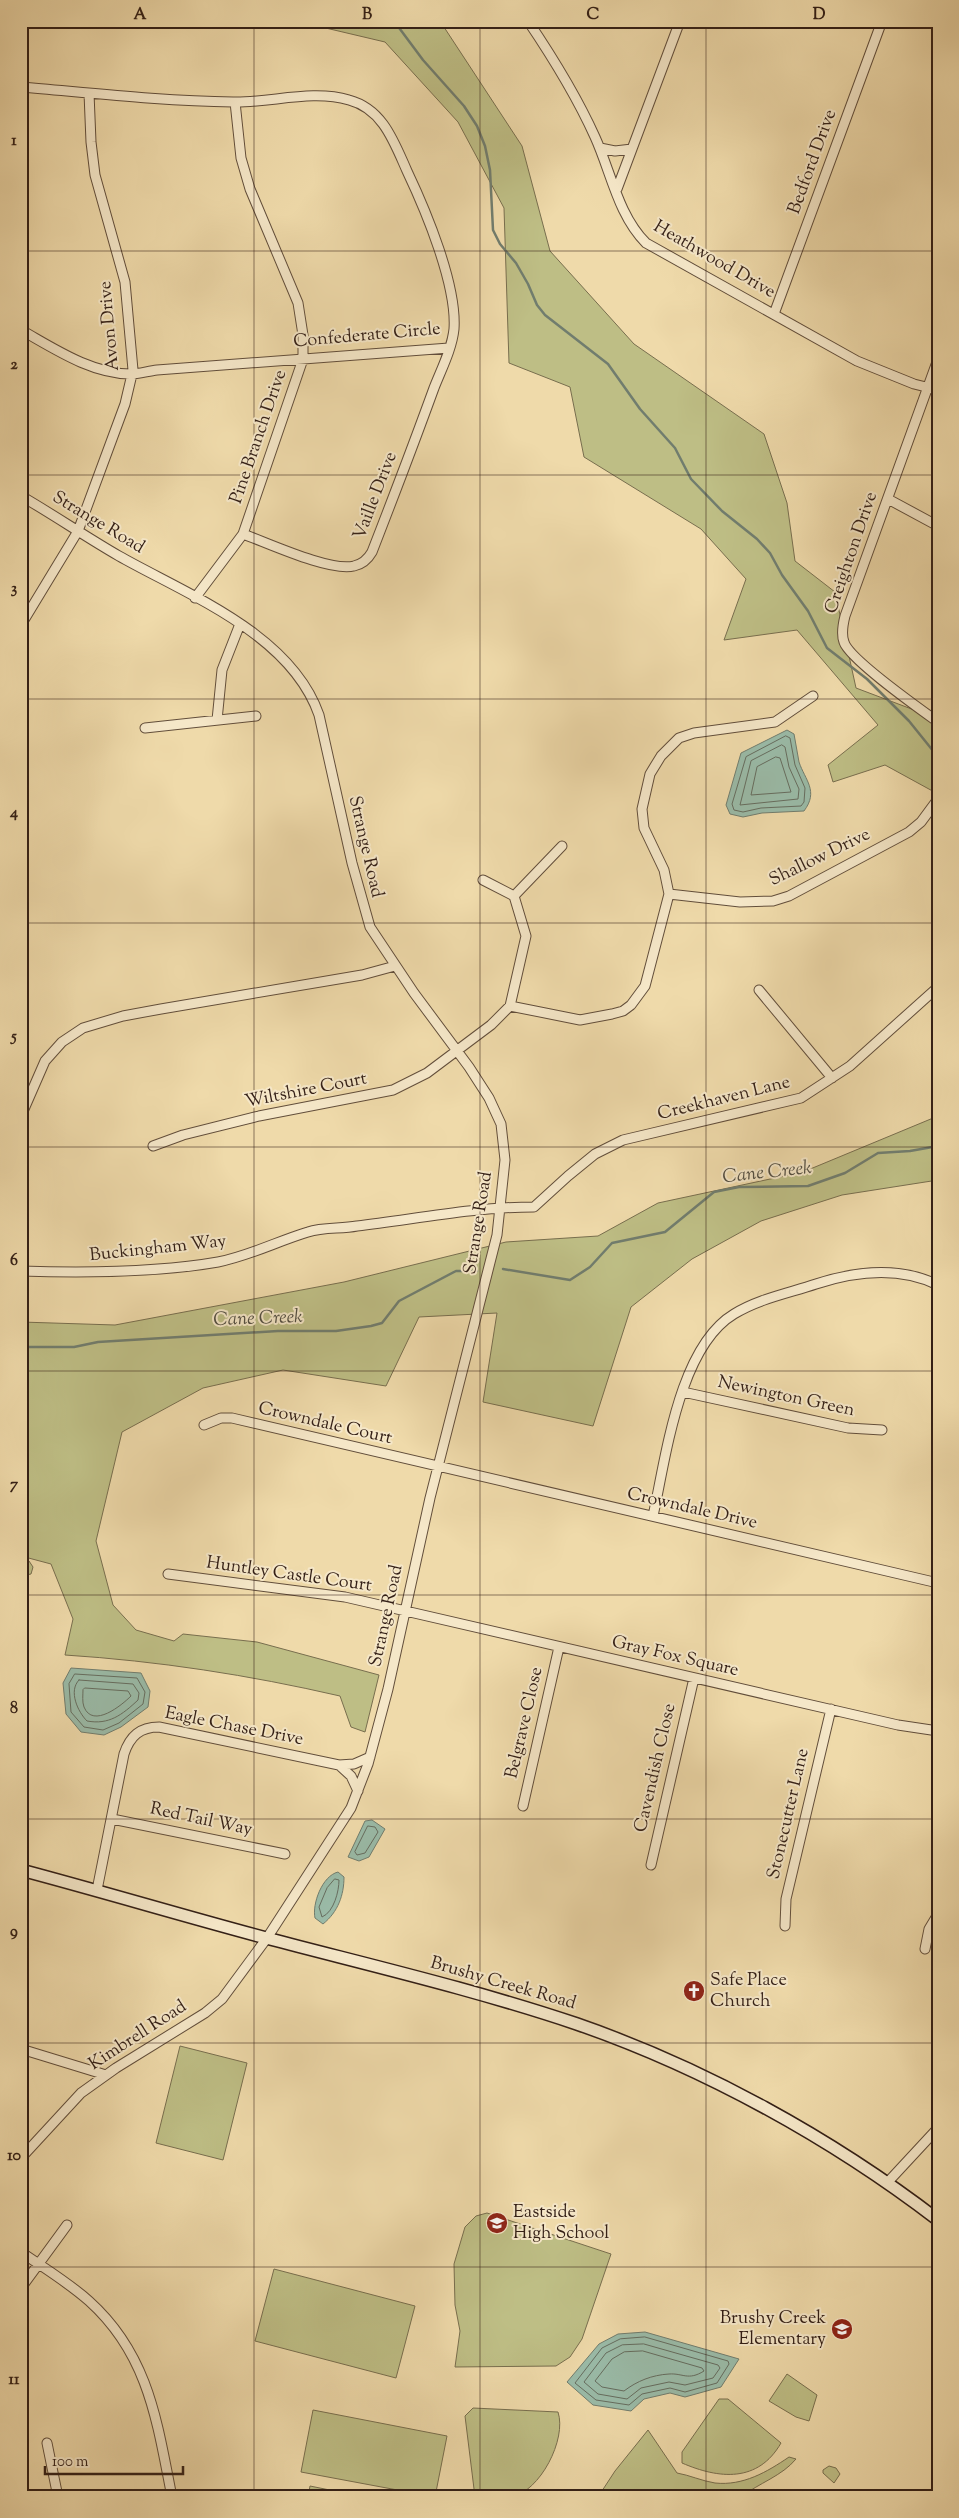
<svg xmlns="http://www.w3.org/2000/svg" width="959" height="2518" viewBox="0 0 959 2518" font-family="'Sorts Mill Goudy',serif">
  <style>
    .green { fill: #bebe85; stroke: #786e4e }
    .water { fill: #9abba8; stroke: #717d6e }
    .lines { fill: none; stroke-linecap: round; stroke-linejoin: round }
    .shore { stroke: #666d5f; stroke-width: 1 }
    .stream { stroke: #717d6e; stroke-width: 2.5 }
    .street-casing { stroke: #624e3b; stroke-width: 11 }
    .secondary-casing { stroke: #331f16; stroke-width: 14 }
    .street { stroke: #f5e7c8; stroke-width: 9 }
    .secondary { stroke: #f5e7c8; stroke-width: 11 }
    .grid { fill: none; stroke: #331f16; stroke-width: 1; stroke-opacity: 0.55 }
    .labels { text-anchor: middle; dominant-baseline: central; stroke-width: 4; stroke-linejoin: round; paint-order: stroke }
    .street-label { font-size: 18px; fill: #331f16; stroke: #f5e7c8 }
    .poi-label { font-size: 18px; fill: #331f16; stroke: #f5e7c8; text-anchor: start }
    .water-label { font-size: 19px; font-style: italic; fill: #524e42; stroke: #f5e7c8 }
    .neatline { fill: none; stroke: #331f16; stroke-width: 2 }
    .grid-label { font-size: 16px; text-anchor: middle; font-weight: bold; fill: #331f16 }
  </style>
  <rect width="100%" height="100%" fill="#efdaaa"/>
  <filter id="stains"><feTurbulence type="fractalNoise" baseFrequency=".004" numOctaves="4"/><feColorMatrix values="0 0 0 0 .2 0 0 0 0 .09 0 0 0 0 .02 0 0 0 .5 -.17"/></filter>
  <radialGradient id="worn" r=".72"><stop offset=".6" stop-color="#630" stop-opacity="0"/><stop offset="1" stop-color="#630" stop-opacity=".3"/></radialGradient>
  <path class="green" d="M296,21H440L522,146L550,251L634,344L764,434L787,503L795,561L835,592L856,688L938,719V794L885,765L833,782L828,765L878,725L797,630L724,640L746,579L701,529L584,457L570,387L509,363L504,208L458,122L385,42Z
    M938,1116V1180L842,1195L761,1221L692,1259L631,1307L593,1426L483,1402L497,1313L419,1317L386,1386L283,1370L203,1388L122,1432L96,1541L113,1605L136,1630L174,1641L183,1634L257,1642L379,1675L365,1732L351,1727L340,1696C249,1675 158,1661 65,1655L73,1619L51,1564L21,1556V1322L115,1325L344,1282L506,1242L598,1236L658,1203L803,1172Z
    M21,1560L29,1561L33,1567L31,1574L21,1576Z
    M180,2046L247,2063L223,2160L156,2143Z
    M487,2213L611,2254L582,2339L570,2357L556,2366L455,2367L460,2331L455,2305L454,2264L465,2227L476,2216Z
    M274,2269L415,2306L396,2378L255,2341Z
    M787,2374L817,2395L809,2421L796,2417L769,2401Z
    M719,2399H728L781,2443C758,2483 719,2479 682,2463V2452Z
    M473,2408L558,2412C567,2439 540,2492 511,2497C500,2499 486,2497 475,2497L465,2416Z
    M313,2410L447,2436L435,2497L301,2472Z
    M648,2430L677,2473C689,2475 702,2481 715,2483C743,2486 767,2472 789,2457L796,2459C782,2476 759,2483 741,2497H598L615,2471Z
    M829,2466L836,2468L840,2474L834,2483L823,2473V2470Z
    M310,2486L364,2497H308Z"/>
  <path class="water" d="M787,730L794,734C796,743 797,753 799,762C805,780 819,791 804,811L762,813L743,817L730,814L726,805L741,753Z
    M71,1668L141,1673L150,1691L148,1707L121,1727L104,1735L81,1732L66,1714L63,1683Z
    M372,1820L385,1829L369,1857L359,1861L348,1857L365,1821Z
    M338,1872L344,1877C344,1895 338,1912 323,1924L315,1918C312,1904 322,1876 338,1872Z
    M645,2332L739,2359L721,2387L685,2397L670,2393L644,2399L631,2411L593,2405L567,2382L599,2344L618,2334Z"/>
  <g class="lines">
    <path class="shore" d="M786,736L790,738L795,765L805,788L804,802L801,806L761,808L743,812L734,810L732,804L746,757Z
      M782,745L785,747L789,767L799,789L798,799L740,805L751,761Z
      M776,757L780,758L791,792L751,795L757,767Z
      M75,1674L137,1678L145,1692L143,1704L119,1723L103,1730L84,1727L71,1712L69,1684Z
      M79,1680L133,1684L139,1693L138,1700C122,1715 109,1725 87,1721C78,1712 68,1691 79,1680Z
      M85,1688L128,1691L131,1696C122,1705 93,1729 84,1707C82,1702 83,1695 83,1690Z
      M368,1826L375,1827L378,1832L365,1853L357,1855L355,1852Z
      M335,1879L339,1880C339,1891 334,1912 322,1917L319,1907L327,1888Z
      M645,2337L728,2361L729,2364L717,2383L685,2392L670,2388L642,2394L629,2405L596,2400L575,2383L602,2348L620,2339Z
      M644,2344L718,2365L720,2368L713,2378L685,2385L669,2382L641,2388L627,2399L598,2394L584,2382L606,2353L622,2345Z
      M643,2351L702,2368L704,2371C688,2381 683,2373 669,2374C652,2375 637,2381 624,2391L602,2387L595,2381L612,2359L624,2352Z"/>
    <path class="stream" d="M394,21L423,60L464,106L477,126L485,146L490,170L493,230L500,244L516,263L528,284L537,305L545,315L608,364L640,409L675,448L691,479L722,511L757,539L770,553L782,575L808,611L827,648L867,679L909,721L938,757
      M503,1269L570,1280L590,1267L612,1243L665,1232L714,1192L739,1187L808,1186L845,1173L878,1153L910,1151L938,1146
      M21,1347H74L98,1342L278,1331H336L371,1326L382,1323L399,1301L456,1271H477"/>
    <g class="street-casing">
      <path id="street" d="M528,21C553,58 577,97 595,137C611,172 618,215 646,243L857,361L914,384L938,390
        M21,87C92,93 162,101 233,102C271,103 312,89 349,100C383,109 394,142 407,171C426,211 457,285 454,329C452,349 441,370 434,388C414,443 393,498 372,552C368,559 363,564 354,566C330,572 268,543 243,534
        M600,148L615,151L632,149
        M617,189L680,21
        M774,314L882,21
        M21,330C55,349 90,373 130,374C139,374 148,371 157,370L449,348
        M938,359L845,616C843,624 841,634 844,642C849,659 920,709 938,722
        M21,496C54,515 86,537 119,556C188,595 291,634 319,715L352,863L370,927L414,993L469,1067L489,1098L501,1124L505,1160L497,1235L430,1498L388,1689L368,1764L351,1808L267,1938L222,1999L205,2013L116,2068L81,2093L21,2158
        M888,499L938,526
        M195,598L243,534L303,359V335L298,303L250,189L241,158L235,102
        M21,625L78,531L125,404L133,370L125,282L95,175L91,142L89,93
        M217,720L222,670L240,624
        M145,728L256,716
        M669,894L740,902L773,901L789,896L909,832L921,822L938,799
        M514,896L562,846
        M759,990L832,1078
        M510,1006L580,1020L612,1014L623,1011L631,1005L645,986L669,894L664,870L644,828L642,809L650,774L661,756L679,738L694,733L775,722L813,696
        M21,1116L45,1061L62,1042L83,1028L123,1016L161,1009L362,975L395,966
        M153,1146L183,1135L259,1116L393,1090L427,1073L491,1025L510,1006L526,936L514,896L483,880
        M21,1271C85,1273 156,1273 218,1262C249,1256 278,1241 308,1232C323,1227 341,1229 357,1226C416,1219 474,1207 534,1207L568,1176L595,1154L623,1140L801,1098L850,1066L938,987
        M683,1392L848,1428L882,1430
        M204,1425L221,1418H232L938,1583
        M653,1516C666,1457 679,1347 734,1314C758,1299 789,1293 816,1284C856,1271 899,1266 938,1285
        M168,1574L345,1597L898,1725L938,1731
        M339,1765L351,1776L358,1791
        M523,1806L559,1647
        M112,1819L285,1854
        M651,1865L694,1678
        M97,1890L124,1754C130,1736 140,1727 159,1727L339,1765L354,1764L370,1757
        M785,1926L786,1899L831,1709
        M925,1949L929,1929L938,1914
        M21,2049L106,2075
        M887,2183L938,2128
        M21,2252C44,2268 69,2283 89,2301C149,2355 157,2422 172,2497
        M21,2288L67,2225
        M47,2443L58,2497"/>
    </g>
    <g class="secondary-casing">
      <path id="secondary" d="M21,1870C104,1892 187,1917 270,1939C373,1966 476,1990 577,2024C704,2068 831,2138 938,2220"/>
    </g>
    <use href="#street" class="street"/>
    <use href="#secondary" class="secondary"/>
  </g>
  <path class="grid" d="M254,21V2497M480,21V2497M706,21V2497M21,251H938M21,475H938M21,699H938M21,923H938M21,1147H938M21,1371H938M21,1595H938M21,1819H938M21,2043H938M21,2267H938"/>
  <defs>
    <g id="church-disc" transform="scale(1.125)"><circle r="9.5" fill="#8f2418" stroke="#f5e7c8"/><path d="M-1.2-6h2.4v3.5h3.3v2.4h-3.3V6h-2.4V-.1h-3.3v-2.4h3.3Z" fill="#fff"/></g>
    <g id="school-disc" transform="scale(1.125)"><circle r="9.5" fill="#8f2418" stroke="#f5e7c8"/><path d="M0-5L7-2L0 1L-7-2ZM-4 1L0 2.5L4 1V4Q0 6-4 4Z" fill="#fff"/></g>
  </defs>
  <g fill-rule="evenodd">
    <use href="#church-disc" x="694" y="1991"/>
    <use href="#school-disc" x="497" y="2223"/>
    <use href="#school-disc" x="842" y="2329"/>
  </g>
  <g class="labels">
    <g class="street-label">
      <text transform="translate(813 162) rotate(-70)">Bedford Drive</text>
      <text transform="translate(714 260) rotate(30)">Heathwood Drive</text>
      <text transform="translate(110 326) rotate(-95)">Avon Drive</text>
      <text transform="translate(367 336) rotate(-5)">Confederate Circle</text>
      <text transform="translate(259 437) rotate(-71)">Pine Branch Drive</text>
      <text transform="translate(376 496) rotate(-69)">Vaille Drive</text>
      <text transform="translate(98 523) rotate(31)">Strange Road</text>
      <text transform="translate(852 553) rotate(-71)">Creighton Drive</text>
      <text transform="translate(365 847) rotate(77)">Strange Road</text>
      <text transform="translate(820 858) rotate(-26)">Shallow Drive</text>
      <text transform="translate(306 1091) rotate(-11)">Wiltshire Court</text>
      <text transform="translate(724 1099) rotate(-14)">Creekhaven Lane</text>
      <text transform="translate(479 1223) rotate(-81)">Strange Road</text>
      <text transform="translate(158 1249) rotate(-6)">Buckingham Way</text>
      <text transform="translate(786 1397) rotate(12)">Newington Green</text>
      <text transform="translate(325 1424) rotate(13)">Crowndale Court</text>
      <text transform="translate(692 1509) rotate(13)">Crowndale Drive</text>
      <text transform="translate(289 1575) rotate(8)">Huntley Castle Court</text>
      <text transform="translate(387 1616) rotate(-78)">Strange Road</text>
      <text transform="translate(675 1657) rotate(13)">Gray Fox Square</text>
      <text transform="translate(525 1723) rotate(-77)">Belgrave Close</text>
      <text transform="translate(234 1727) rotate(11)">Eagle Chase Drive</text>
      <text transform="translate(656 1768) rotate(-77)">Cavendish Close</text>
      <text transform="translate(789 1814) rotate(-77)">Stonecutter Lane</text>
      <text transform="translate(201 1820) rotate(12)">Red Tail Way</text>
      <text transform="translate(503 1984) rotate(16)">Brushy Creek Road</text>
      <text transform="translate(138 2036) rotate(-33)">Kimbrell Road</text>
    </g>
    <g class="poi-label">
      <text x="710" y="1981">Safe Place<tspan x="710" dy="21">Church</tspan></text>
      <text x="513" y="2213">Eastside<tspan x="513" dy="21">High School</tspan></text>
      <text x="826" y="2319" text-anchor="end">Brushy Creek<tspan x="826" dy="21">Elementary</tspan></text>
    </g>
    <g class="water-label">
      <text transform="translate(767 1173) rotate(-6)">Cane Creek</text>
      <text transform="translate(258 1319) rotate(-2)">Cane Creek</text>
    </g>
  </g>
  <rect width="959" height="2518" fill="none" stroke="#efdaaa" stroke-width="55"/>
  <path d="M45 2466v8h138v-8" fill="none" stroke="#331f16" stroke-width="2.5"/>
  <text x="52" y="2466" font-size="15" fill="#331f16" stroke="#f5e7c8" stroke-width="4" paint-order="stroke">100 m</text>
  <rect x="28" y="28" width="904" height="2462" class="neatline"/>
  <g class="grid-label">
    <text x="140" y="19">A</text>
    <text x="367" y="19">B</text>
    <text x="593" y="19">C</text>
    <text x="819" y="19">D</text>
    <text x="14" y="145">1</text>
    <text x="14" y="369">2</text>
    <text x="14" y="593">3</text>
    <text x="14" y="817">4</text>
    <text x="14" y="1041">5</text>
    <text x="14" y="1265">6</text>
    <text x="14" y="1489">7</text>
    <text x="14" y="1713">8</text>
    <text x="14" y="1936">9</text>
    <text x="14" y="2160">10</text>
    <text x="14" y="2384">11</text>
  </g>
  <rect width="100%" height="100%" filter="url(#stains)"/>
  <rect width="100%" height="100%" fill="url(#worn)"/>
</svg>
